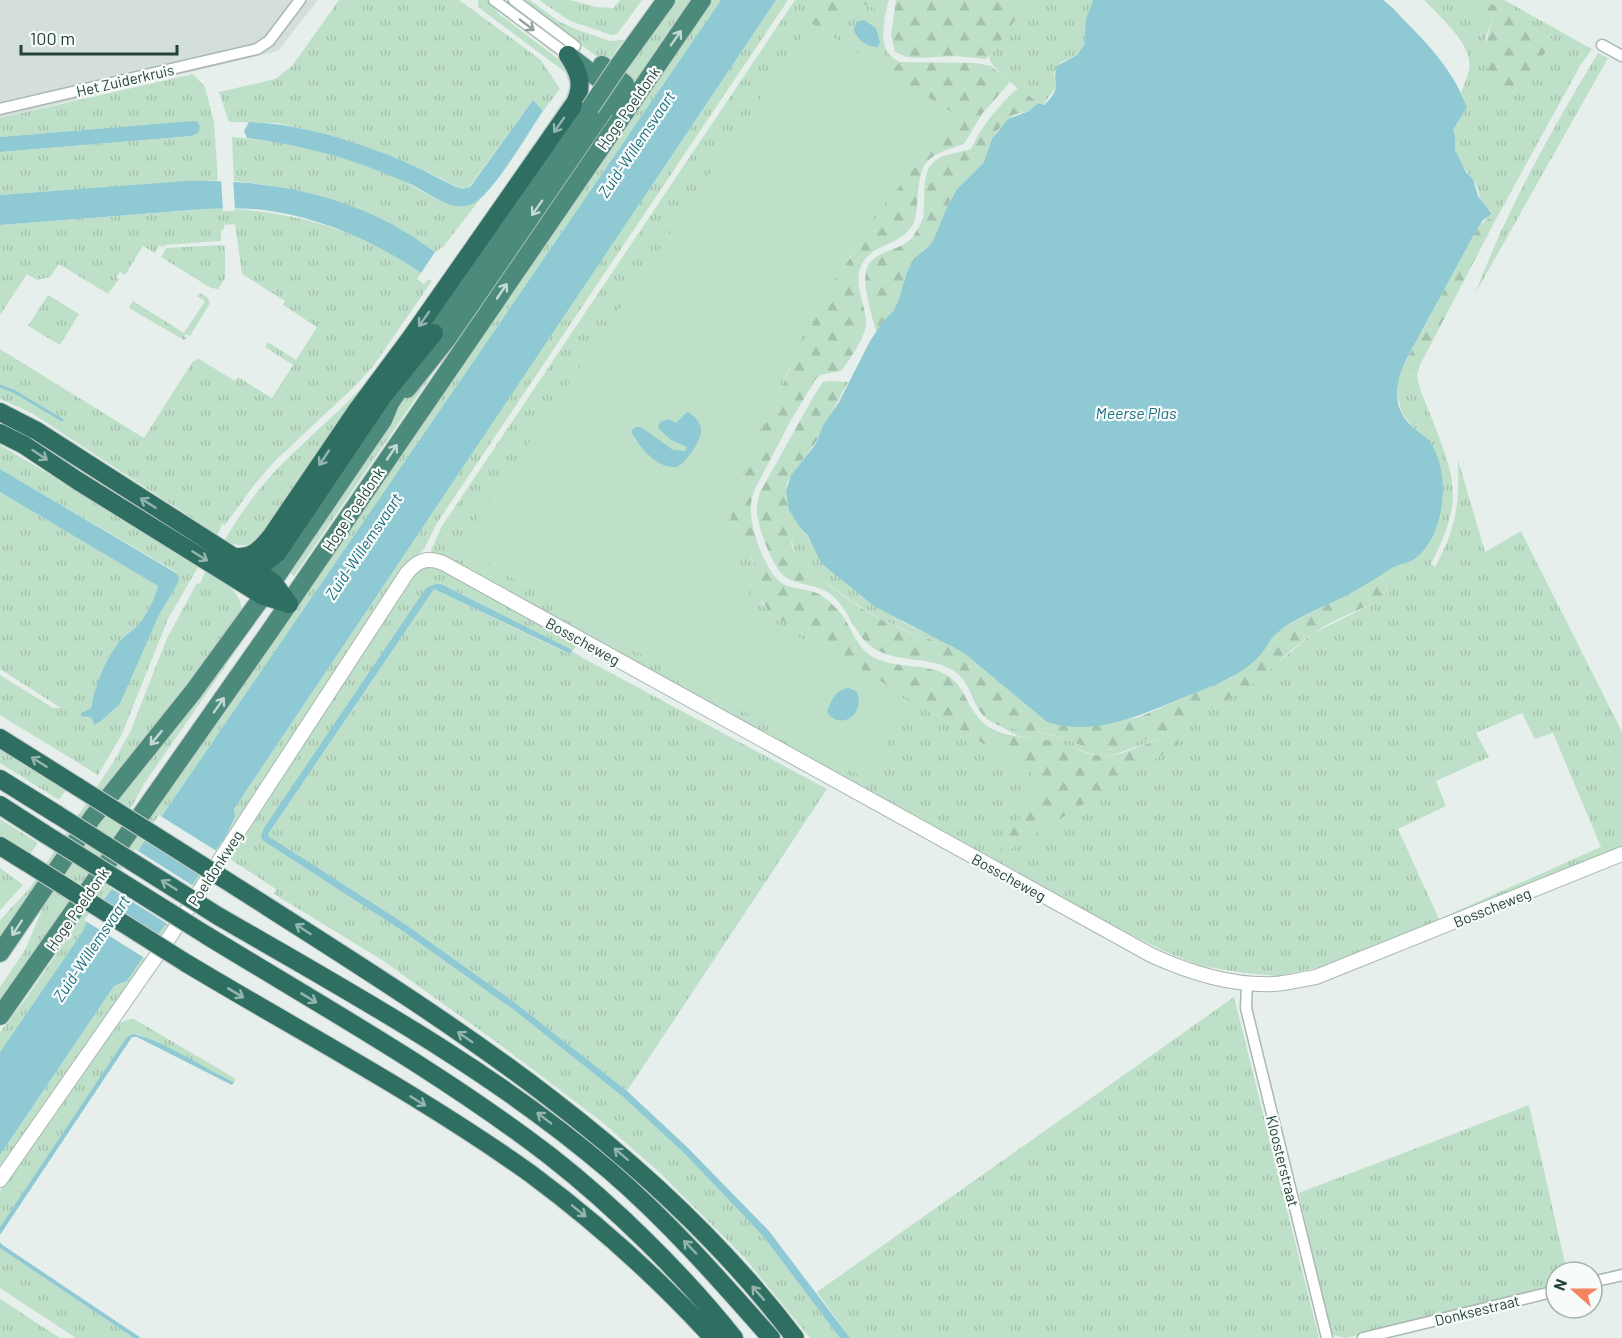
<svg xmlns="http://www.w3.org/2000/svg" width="1622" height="1338" viewBox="0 0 1622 1338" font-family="Barlow,sans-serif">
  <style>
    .built { fill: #d4dfda }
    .grass { fill: url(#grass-tufts); fill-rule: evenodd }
    .forest { fill: url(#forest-firs) }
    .pitch { fill: #bfe0c8 }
    .water { fill: #8ec9d4 }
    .pier { fill: #e6efeb }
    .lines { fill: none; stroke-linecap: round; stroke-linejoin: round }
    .stream { stroke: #8ec9d4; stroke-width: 3 }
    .minor-casing { stroke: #a8b8b2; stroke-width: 13 }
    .tertiary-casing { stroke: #a8b8b2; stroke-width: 16 }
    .trunk-casing { stroke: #c2cac8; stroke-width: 20 }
    .motorway-casing { stroke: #c2cac8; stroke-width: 20 }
    .minor { stroke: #fff; stroke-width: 10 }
    .tertiary { stroke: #fff; stroke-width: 14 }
    .trunk { stroke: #4c8a7c; stroke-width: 18 }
    .motorway { stroke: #2f6f62; stroke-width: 18 }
    .trunk-bridge-casing { stroke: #c2cac8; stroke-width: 20; stroke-linecap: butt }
    .motorway-bridge-casing { stroke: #c2cac8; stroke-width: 20; stroke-linecap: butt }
    .trunk-bridge { stroke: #4c8a7c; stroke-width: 18 }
    .motorway-bridge { stroke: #2f6f62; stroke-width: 18 }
    .oneway { stroke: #92a09c }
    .oneway2 { stroke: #c4d9d4 }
    .oneway3 { stroke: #93b5ae }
    .labels { text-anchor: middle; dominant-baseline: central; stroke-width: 4.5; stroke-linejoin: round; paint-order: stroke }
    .street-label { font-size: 15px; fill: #24423a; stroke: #f7fbf9 }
    .water-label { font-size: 16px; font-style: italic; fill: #1c6f80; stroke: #f7fbf9 }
  </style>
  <defs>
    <pattern id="grass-tufts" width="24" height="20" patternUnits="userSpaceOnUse" patternTransform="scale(1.5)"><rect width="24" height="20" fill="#bfe0c8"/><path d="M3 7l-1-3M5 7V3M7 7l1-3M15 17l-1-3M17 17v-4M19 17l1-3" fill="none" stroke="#a4c1ad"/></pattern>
    <pattern id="forest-firs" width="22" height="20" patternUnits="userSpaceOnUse" patternTransform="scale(1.5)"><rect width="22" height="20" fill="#bfe0c8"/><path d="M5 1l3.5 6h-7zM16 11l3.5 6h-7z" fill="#a4c1ad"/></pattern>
  </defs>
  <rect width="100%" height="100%" fill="#e6efeb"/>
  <path class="built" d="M0,0H318L278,51L0,118Z"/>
  <path class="grass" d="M339,0H459L541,60L560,89L543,111L533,100L469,187L462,189L409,163L365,147L304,129L277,123L229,122L219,92L275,79L292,66Z
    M478,0H488L499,14L569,67C577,80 575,90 569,104L404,342L337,427L263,535C251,548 240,547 224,541C241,512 259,487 283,463C317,429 355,399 385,361L566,97L570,85L565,72L482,10L478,6Z
    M520,0H530L558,21L575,29L610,41L624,40L607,64Z
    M539,0H570L597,7L614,8L620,0H642L621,29L617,34L612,35L570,21Z
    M673,0H694L636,84L622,75Z
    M713,0H721L0,1052V1032L27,997Z
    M776,0H788L437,523L424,549L408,564L223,850L0,1174V1155L114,986L127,981L227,834L235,816L234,809Z
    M795,0H827L812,23L827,33L842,15L856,2L871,6L885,15C883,35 879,52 900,62L891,73L953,113L954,116L868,229L848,260L785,378L744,475L731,514L732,523L749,549L763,605L771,614L1041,779L1039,785L1169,735L1113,755L1101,757L1055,742L1018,736L998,725L1047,734L1096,749L1111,750L1131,744L1180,724L1226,700L1255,682L1312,634L1390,595L1381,575L1394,567L1403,564L1441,507L1442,481L1441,472L1422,434L1413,427L1402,413L1396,390L1399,374L1417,376C1419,391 1427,405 1432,419C1457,482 1463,501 1431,564L1435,567C1457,526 1459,506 1458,460L1485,552L1521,531L1622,732V850L1423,929L1321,967L1276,976L1245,973L1201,966L1164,951L1093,916L432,553L431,550L442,526ZM1522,713L1535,739L1553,733L1601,847L1439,919L1398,829L1446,806L1436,781L1489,757L1476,733Z
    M1029,0H1093L1086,19L1084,45L1077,55L1060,63L1054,73L1056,87L1043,105C1030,98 993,72 989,58Z
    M1424,0H1464L1493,17L1486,37L1488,69L1509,97L1555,41L1485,0H1504L1592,49L1580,66L1495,221L1487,218L1492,214L1491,211C1475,197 1482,192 1472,178C1466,170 1458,160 1455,149C1453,142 1455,137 1453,130L1467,107L1461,92C1464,85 1468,77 1469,69C1474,45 1439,16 1424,0Z
    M1598,53L1608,58L1475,294C1507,209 1551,131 1598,53Z
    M193,74L205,87L214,122L218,180L0,195V152L192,136L198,133L147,125L0,137V118Z
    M609,116L294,576L287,571L398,406Z
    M232,137C285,141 335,153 385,172C409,182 431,200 456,206C466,208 473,204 481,198L444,246L435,252C378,208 305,188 234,181Z
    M224,208C300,213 357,229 421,273L417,279L424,284L428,279L432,281L374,365L356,385L275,461L254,485L225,525L222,524L217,536L183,512L30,412L0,399V349L144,438L193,361L199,359L235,381L238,377L272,398L293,365L265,347L268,342L296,360L317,327L283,305L285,301L242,274L235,224L224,225V229L221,230V241L165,245L163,247L159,245L155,253L143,246L125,275L120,272L116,277L119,279L108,294L59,264L50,277L37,280L27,274L0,315V225Z
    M222,245L225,247V278L218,289L211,288L161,257L166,248Z
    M200,293L208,298L210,303L190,336L186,334L184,336L187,338L184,340L129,308L133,301L184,333L205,301L197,296Z
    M48,295L79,314L60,345L28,326Z
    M0,445C67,484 132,526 198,567L168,619L122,734L98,775L0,715V675L53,708H61L0,669V492L158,586C154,601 147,615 136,627C130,632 123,636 118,643C108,657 94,690 91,708L84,711L86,718H92L94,724L101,721L120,704L159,615L178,583L176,572L0,469Z
    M805,533L814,547L903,622L952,646C899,633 854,607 813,571C803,563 789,552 793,537Z
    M434,565L579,643L572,651L583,658L827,789L627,1091L518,1005L405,924L269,838L268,835L434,589L569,654L571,650L441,584H436L262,840L401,930L514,1010L622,1096L684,1153L763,1236L840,1338H810L743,1256L659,1172L602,1122L495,1041L382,960L274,894L276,889L230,859L336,691L417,569Z
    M205,572C223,582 239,588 242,610L0,943V920L30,888L114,761L131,730L167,638L197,583L200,584Z
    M247,626L251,629L144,784L119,830L86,880L0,999V987L25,950L47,898L63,872Z
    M0,748L66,790L59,800L0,763Z
    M0,819L38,843L30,854L0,836Z
    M0,868L23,885L0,910Z
    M1234,997L1319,1338H850L817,1292Z
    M130,1019H134L236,1079L234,1082L138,1034L126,1038L0,1227V1191L116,1024Z
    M1529,1105L1567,1272H1556V1284L1346,1338L1333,1335L1330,1331L1299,1193Z
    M0,1248L134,1338H76L0,1288Z
    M0,1299L60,1338H0Z"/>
  <path class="forest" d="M827,0H889L885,15L871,6L856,3L842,15L827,33L811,24Z
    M896,0H1029L991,55L985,59L955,56L919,58L906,57L895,52L891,35Z
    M1464,0H1485L1555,41L1509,97C1504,92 1495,86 1492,80C1481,60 1487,36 1493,17Z
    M900,62L976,63L991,66L1010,82L982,114L964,144C921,158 921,161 917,205C916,215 916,222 909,230C895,247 867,245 860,269C854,287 866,305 866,323C866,336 849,361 841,371L820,375L815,380L790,422L757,485C753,493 750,502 751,511C751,530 765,570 780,582C789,589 803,588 814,592C823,595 830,602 836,608C855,627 853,652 883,661C902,668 926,664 945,674C969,686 967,721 999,732C1016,738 1035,738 1053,741C1069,745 1084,754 1100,756C1118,759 1152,741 1169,735L1175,738L1178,745L1001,856L998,854L1039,785L1041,779L771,614C751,591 760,571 747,547C741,536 731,529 731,515C732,507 736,497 739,489C747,466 756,444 766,421C795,356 827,292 866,232C893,192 926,155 954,116L953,113L890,73Z
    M1018,88L1039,103L1029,111L1013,115L997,131L984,162L957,189L947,207L932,243L922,251L896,308L876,332C872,315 861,284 867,268C873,251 900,251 912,238C916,232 921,224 923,218C927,198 918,170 939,158C948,154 961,152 971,149C982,125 998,106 1018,88Z
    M1487,218L1495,221L1420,365L1417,376L1399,374L1477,229Z
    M830,381L848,382L814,445L791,475L787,484L786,491L799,526L805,533L793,538L791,544L794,552C825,585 861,612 903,630C923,639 946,642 964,653L1047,722L1076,727L1097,725L1139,717L1230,678L1259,657L1272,637L1284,627L1381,575L1390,596C1364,608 1336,618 1312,634C1291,648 1274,668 1254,683C1230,701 1133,751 1105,750C1086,749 1067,739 1048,734C1028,729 1005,732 987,719C972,707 972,683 954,671C930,655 896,664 872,647C855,635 849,611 834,597C819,583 799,587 784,576C772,566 759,530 757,514C756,507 758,499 760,492L815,394L823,382Z"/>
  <path class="pitch" d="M811,23L955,115L864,230L806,328L764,417L736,491L727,523L754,610L911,703L866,779L604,634L470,552L465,547L467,535Z"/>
  <path class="water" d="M721,0H776L234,809L235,816L227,834L127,981L114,986L0,1155V1052L83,931L86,923L109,893Z
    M1093,0H1383C1392,6 1399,15 1407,23C1432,48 1454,73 1467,107L1453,130L1455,137V150L1466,172L1473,179L1478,196L1492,214L1483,220L1477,229L1405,362C1394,385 1392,410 1414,428C1421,434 1429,438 1433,447C1450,478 1445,533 1417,557C1410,563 1400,564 1392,568C1378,577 1364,586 1349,594C1327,605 1305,614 1284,627C1280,631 1274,635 1271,639C1265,649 1260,657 1251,664C1231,680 1207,688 1185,697C1140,715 1096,737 1047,722L964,653L874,606L821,563L808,536L799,526L789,510L786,491L791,475L815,445L824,424L839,402L870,341L882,323L896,308L908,270L916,257L932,243L947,207L957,189L984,162L992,139L1008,119L1029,111L1038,103L1044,105C1064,86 1051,84 1057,66L1077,55L1084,45L1086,19Z
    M864,20L876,28L880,42L878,47C867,47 859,41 854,31C855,24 857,21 864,20Z
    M533,100L543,111C528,133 494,192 474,203C454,215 428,192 410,184C355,159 307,146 247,138L244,131L249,122C303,124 358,142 408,163C427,171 443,182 462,189L470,187Z
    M193,121L198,122L200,127L198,133L192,136L0,152V137Z
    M187,181C275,179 364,197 435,252L421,273C376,242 324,219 270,211C232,205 193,210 155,213C104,217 52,221 0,225V195Z
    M687,412C695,416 700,421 701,430C702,439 685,466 675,467C657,468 640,448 632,433V430L636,427H641L673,450L685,451L687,447L671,440L658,428L660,422L668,419L676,423Z
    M0,469L176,573L179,577L178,583L159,615L120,704L101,721L94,725L92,718L81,716V713L91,708C95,685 105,661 118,643C123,636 130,633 136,627C147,615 154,601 158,586L0,492Z
    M436,584H441L572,650L570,654L434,589L269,833L268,836L405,924L518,1005L627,1091L687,1147L769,1231L850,1338H840L763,1236L684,1153L622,1096L514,1010L401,930L262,840L261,836L264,828L426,588Z
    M849,688L857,692C866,717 838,730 827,712C832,699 835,690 849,688Z
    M132,1034C155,1036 209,1071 234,1082L232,1085L220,1079L137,1037H132L0,1235V1227L126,1038Z
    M0,1242L1,1244L141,1338H134L0,1248Z"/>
  <path class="pier" d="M221,178H233L235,211H223Z
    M159,815L218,852L203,875L143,838Z
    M135,849L195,887L169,925L109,887Z
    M101,898L161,936L146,959L84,920Z"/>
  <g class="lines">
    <path class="stream" d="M0,386L15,392L62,420"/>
    <g class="minor-casing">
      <path id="minor" d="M494,0L568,55
        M514,0L575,46
        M1602,45L1622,56
        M0,109L257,49L269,41L300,0
        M1247,983L1246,1008L1327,1338
        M1592,1282L1622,1275
        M1363,1338L1556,1291"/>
    </g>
    <g class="tertiary-casing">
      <path id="tertiary" d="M0,1180L169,938L407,573C418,560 427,557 443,563L1151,955C1190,973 1231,986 1274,984C1288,983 1302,979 1316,977L1622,854"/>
    </g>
    <g class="trunk-casing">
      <path id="trunk" d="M602,65L625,84L626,95L621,113
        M619,65L666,0
        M428,347L434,333L590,108
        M407,389L447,339L609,103L611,90L607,85L568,55
        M0,953L92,818L193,692L263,596L383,420L390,403L409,375
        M0,1016L270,631L702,0"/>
    </g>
    <g class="motorway-casing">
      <path id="motorway" d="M0,412L37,431L273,582L289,604
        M0,433L24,445L78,481L263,596L289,604
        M235,557C253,558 261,549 272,535L357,410L412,336L575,103C584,84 579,72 568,55
        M250,567L266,562L278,552L383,396L434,333
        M0,738L78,787
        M0,779L58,815
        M0,805L45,834
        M0,846L26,862
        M238,888C439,1016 649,1144 795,1338
        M218,916C353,994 491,1069 610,1171C669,1222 720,1280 771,1338
        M206,935C322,1006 442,1073 550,1156C614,1206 684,1275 734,1338
        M186,963C301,1032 422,1096 531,1174C597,1223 658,1278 713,1338"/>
    </g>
    <use href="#minor" class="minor"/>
    <use href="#tertiary" class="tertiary"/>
    <use href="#trunk" class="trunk"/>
    <use href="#motorway" class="motorway"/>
    <g class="trunk-bridge-casing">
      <path id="trunk-bridge" d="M590,108L619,65"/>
    </g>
    <g class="motorway-bridge-casing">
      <path id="motorway-bridge" d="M78,787L238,888
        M58,815L218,916
        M45,834L206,935
        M26,862L186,963"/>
    </g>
    <use href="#trunk-bridge" class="trunk-bridge"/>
    <use href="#motorway-bridge" class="motorway-bridge"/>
  </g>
  <defs><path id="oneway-shaft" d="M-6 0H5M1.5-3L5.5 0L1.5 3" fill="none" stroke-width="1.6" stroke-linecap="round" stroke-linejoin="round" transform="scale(1.5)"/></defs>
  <use class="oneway" href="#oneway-shaft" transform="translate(527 25) rotate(37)"/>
  <g class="oneway2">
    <use href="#oneway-shaft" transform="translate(676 38) rotate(-55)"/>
    <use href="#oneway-shaft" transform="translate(537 208) rotate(125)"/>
    <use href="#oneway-shaft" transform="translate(502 291) rotate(-56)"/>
    <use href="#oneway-shaft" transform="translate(392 452) rotate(-56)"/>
    <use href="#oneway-shaft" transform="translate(219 705) rotate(-55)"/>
    <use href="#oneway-shaft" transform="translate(156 738) rotate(129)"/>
    <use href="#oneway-shaft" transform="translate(17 928) rotate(123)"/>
  </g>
  <g class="oneway3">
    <use href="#oneway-shaft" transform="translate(559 125) rotate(125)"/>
    <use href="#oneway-shaft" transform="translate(424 319) rotate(125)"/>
    <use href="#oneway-shaft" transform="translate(40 455) rotate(34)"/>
    <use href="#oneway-shaft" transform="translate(324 458) rotate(124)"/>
    <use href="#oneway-shaft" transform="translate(148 503) rotate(-148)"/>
    <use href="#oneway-shaft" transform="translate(200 556) rotate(32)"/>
    <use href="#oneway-shaft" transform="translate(39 762) rotate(-148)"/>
    <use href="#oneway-shaft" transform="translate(169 885) rotate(-148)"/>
    <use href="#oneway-shaft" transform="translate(303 929) rotate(-147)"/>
    <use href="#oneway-shaft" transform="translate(236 993) rotate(31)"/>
    <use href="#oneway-shaft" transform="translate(309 998) rotate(31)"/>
    <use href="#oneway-shaft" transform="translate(465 1037) rotate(-145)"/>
    <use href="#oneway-shaft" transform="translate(418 1101) rotate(32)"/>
    <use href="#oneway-shaft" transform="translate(544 1118) rotate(-143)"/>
    <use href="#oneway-shaft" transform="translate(621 1154) rotate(-139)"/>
    <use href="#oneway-shaft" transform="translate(579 1211) rotate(39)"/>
    <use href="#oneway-shaft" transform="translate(690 1247) rotate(-134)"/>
    <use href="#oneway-shaft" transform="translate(758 1293) rotate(-131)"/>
  </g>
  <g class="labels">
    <g class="street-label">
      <text transform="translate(125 80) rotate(-13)">Het Zuiderkruis</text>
      <text transform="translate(628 108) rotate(-55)">Hoge Poeldonk</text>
      <text transform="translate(353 509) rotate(-56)">Hoge Poeldonk</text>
      <text transform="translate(583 641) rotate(29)">Bosscheweg</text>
      <text transform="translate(215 868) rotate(-57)">Poeldonkweg</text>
      <text transform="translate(1009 877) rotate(29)">Bosscheweg</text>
      <text transform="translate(1492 907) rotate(-22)">Bosscheweg</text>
      <text transform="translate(77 909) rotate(-55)">Hoge Poeldonk</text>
      <text transform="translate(1283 1161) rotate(76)">Kloosterstraat</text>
      <text transform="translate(1477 1310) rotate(-14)">Donksestraat</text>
    </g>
    <g class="water-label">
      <text transform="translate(636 144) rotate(-56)">Zuid-Willemsvaart</text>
      <text x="1136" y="412">Meerse Plas</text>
      <text transform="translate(363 546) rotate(-56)">Zuid-Willemsvaart</text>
      <text transform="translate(91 948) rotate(-56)">Zuid-Willemsvaart</text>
    </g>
  </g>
  <g transform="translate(1574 1290) rotate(291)"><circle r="28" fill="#f7fbf9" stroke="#a3b1ad" stroke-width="1.5"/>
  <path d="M0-4.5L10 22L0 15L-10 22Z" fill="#f4845f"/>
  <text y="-9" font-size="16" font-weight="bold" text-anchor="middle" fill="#24423a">N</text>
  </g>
  <path d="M21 45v9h156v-9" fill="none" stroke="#24423a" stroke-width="3"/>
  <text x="30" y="45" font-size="18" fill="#24423a" stroke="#f7fbf9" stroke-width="4.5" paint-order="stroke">100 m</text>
</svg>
